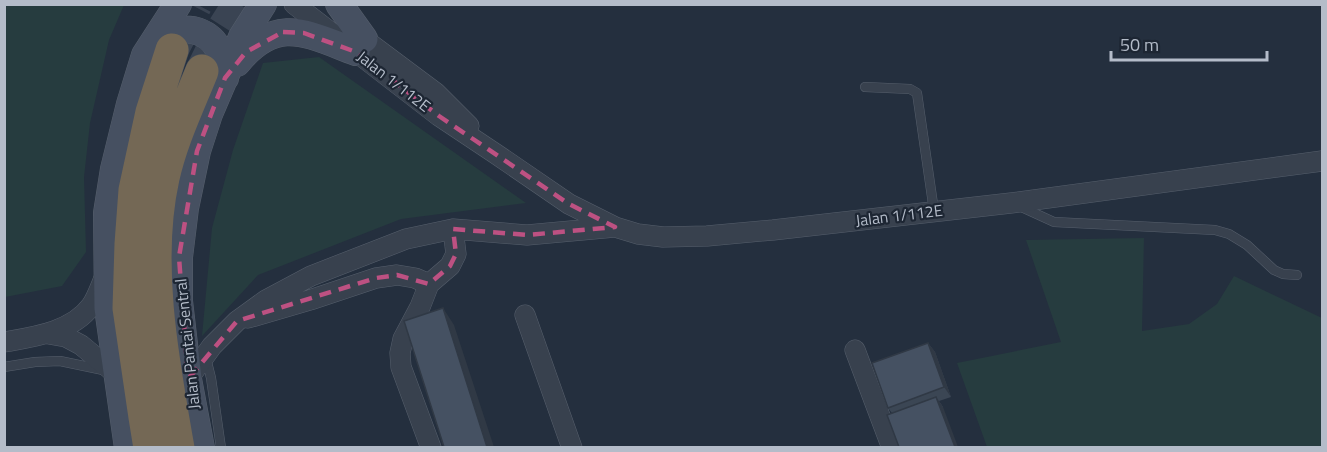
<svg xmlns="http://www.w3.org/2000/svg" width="1327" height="452" viewBox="0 0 1327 452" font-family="'Titillium Web',sans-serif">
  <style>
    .green { fill: #263c3f }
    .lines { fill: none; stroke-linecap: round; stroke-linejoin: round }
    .highway-tunnel { stroke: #3a4453; stroke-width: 33; stroke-dasharray: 33 16; stroke-linecap: butt }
    .lane-casing { stroke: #565f6c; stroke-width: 10 }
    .street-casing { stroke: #565f6c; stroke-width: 21 }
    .secondary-casing { stroke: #565f6c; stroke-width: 28 }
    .highway-casing { stroke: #434c59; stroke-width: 34 }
    .lane { stroke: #38414e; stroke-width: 9 }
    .street { stroke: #38414e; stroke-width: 20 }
    .secondary { stroke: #465061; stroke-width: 27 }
    .highway { stroke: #746855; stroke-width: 33 }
    .wall { fill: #3b4654 }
    .shaded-wall { fill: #303945 }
    .building { fill: #455162; stroke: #303945; stroke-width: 1.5 }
    .marked { fill: none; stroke: #bd5182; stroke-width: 4.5; stroke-dasharray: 12 8; stroke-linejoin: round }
    .labels { text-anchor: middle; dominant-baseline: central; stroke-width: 4.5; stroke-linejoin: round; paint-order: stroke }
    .street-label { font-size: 16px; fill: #b4bcc9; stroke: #1d2633 }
  </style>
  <rect width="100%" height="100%" fill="#242f3e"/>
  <path class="green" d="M5,4L124,5L109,40L90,123L84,177L86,252L62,286L5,297Z
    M319,57L526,203L401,219L258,275L202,336L212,228L233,150L263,63Z
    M1144,238L1142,331L1189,324L1217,304L1234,276L1322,318V447H987L957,363L1061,342L1026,240Z"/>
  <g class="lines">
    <path class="highway-tunnel" d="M172,50L196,4
      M202,71L220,34L239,4"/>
    <g class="lane-casing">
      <path id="lane" d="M865,87L910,89L917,93L934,211
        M1019,206L1054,222L1215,230L1229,234L1247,245L1274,270L1283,274L1297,275
        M206,358L211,378L221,448
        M4,367L35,362L60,361L103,370"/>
    </g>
    <g class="street-casing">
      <path id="street" d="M294,4L439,116L496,154L569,204L615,227L638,234L663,237L707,236L773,230L1011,203L1322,161
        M353,31L436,93L469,126
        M525,315L572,448
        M248,318L310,300L376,278L397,275L415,278L429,284
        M49,334L66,337L81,345L116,374
        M4,342C33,337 72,332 91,306C97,298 101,285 105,276
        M855,350L892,448
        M188,379L212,346L237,321L266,300L311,276L406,239L453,229L527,235L615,227
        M431,448L401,367L400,353L403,339L420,307L429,284L450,266L456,254L453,229"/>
    </g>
    <g class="secondary-casing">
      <path id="secondary" d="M339,4L364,39
        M155,47C161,41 167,35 174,32C180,29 186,29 193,30C218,36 223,55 225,78
        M237,63C277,14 307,34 356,52
        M128,448L108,308L107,213L114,169L130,104L145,55L178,4
        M201,448L188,379L179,301V257L185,208L197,151L209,114L242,37L263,4"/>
    </g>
    <g class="highway-casing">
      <path id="highway" d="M150,448L145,417L129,308L131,244L135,190L152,112L172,50
        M178,448C163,363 144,264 163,178C171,141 188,106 202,71"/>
    </g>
    <use href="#lane" class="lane"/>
    <use href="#street" class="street"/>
    <use href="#secondary" class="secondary"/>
    <use href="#highway" class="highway"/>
  </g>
  <path class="wall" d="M928,343L935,352L951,397L939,401L943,407L892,413L888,408Z"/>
  <path class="shaded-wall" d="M443,308L454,325L494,447H487Z
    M928,343L935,352L951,397L944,387Z
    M936,397L943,407L958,447H955Z"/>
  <path class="building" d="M443,308L487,447H444L404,321Z
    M928,343L944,387L888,408L872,363Z
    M936,397L955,447H899L887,415Z"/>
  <path class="marked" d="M283,32L304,33L356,52L439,116L569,204L615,227L527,235L453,229L456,254L450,266L429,284L397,275L376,278L237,321L188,379L179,257L197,151L225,78L246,52Z"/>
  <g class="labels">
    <g class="street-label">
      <text transform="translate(394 81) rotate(38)">Jalan 1/112E</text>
      <text transform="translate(899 215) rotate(-7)">Jalan 1/112E</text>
      <text transform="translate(187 344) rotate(-96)">Jalan Pantai Sentral</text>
    </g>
  </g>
  <rect width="1327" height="452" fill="none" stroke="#b4bcc9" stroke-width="12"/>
  <path d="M1111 51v9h156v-9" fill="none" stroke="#b4bcc9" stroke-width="3"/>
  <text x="1120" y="51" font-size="18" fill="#b4bcc9" stroke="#1d2633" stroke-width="4.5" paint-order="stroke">50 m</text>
</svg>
